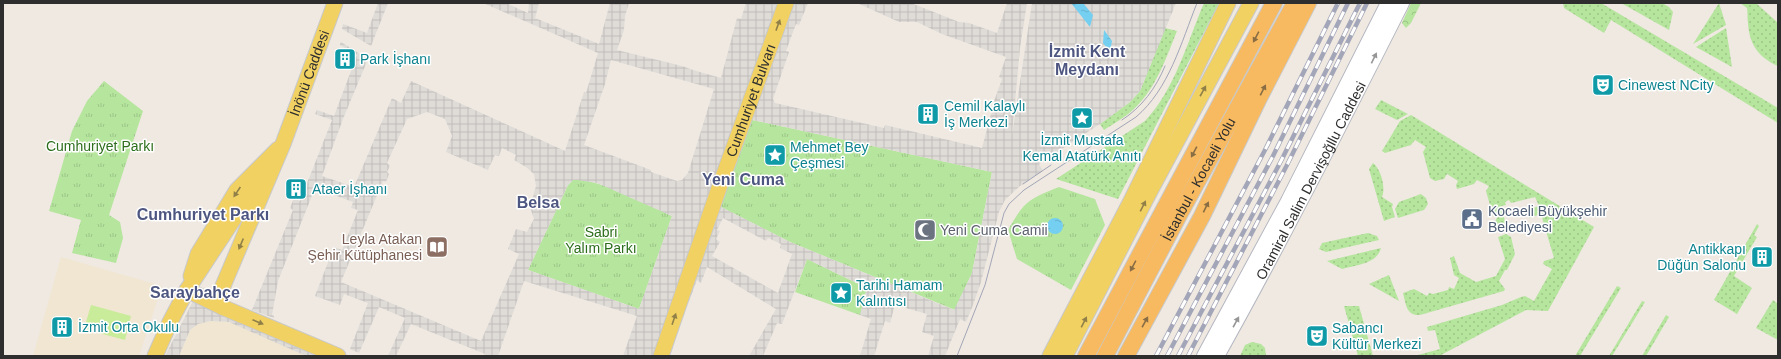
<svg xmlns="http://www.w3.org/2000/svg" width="1781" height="359" viewBox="0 0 1781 359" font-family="Helvetica,sans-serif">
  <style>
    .education { fill: #f0e6d1 }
    .grass { fill: url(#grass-dots) }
    .forest { fill: url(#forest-crowns) }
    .park { fill: url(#park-tufts) }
    .pitch { fill: #c9ec9a }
    .plaza { fill: url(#plaza-grid); fill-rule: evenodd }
    .water { fill: url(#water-ripples) }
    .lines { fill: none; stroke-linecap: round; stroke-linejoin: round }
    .secondary-casing { stroke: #b4b7c1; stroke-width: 16 }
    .primary-casing { stroke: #c9c9c9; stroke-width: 17 }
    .trunk-casing { stroke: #c9c9c9; stroke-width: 18 }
    .secondary { stroke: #fff; stroke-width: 14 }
    .primary { stroke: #f2d163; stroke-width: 15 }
    .trunk { stroke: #f8ba60; stroke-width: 16 }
    .tram { stroke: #a3a6b8; stroke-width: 1 }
    .rail-casing { stroke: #a3a6b8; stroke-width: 4.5 }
    .rail { stroke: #fff; stroke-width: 3; stroke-dasharray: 9; stroke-linecap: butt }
    .oneway { fill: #908048 }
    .oneway2 { fill: #896d44 }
    .oneway3 { fill: #969696 }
    .labels { text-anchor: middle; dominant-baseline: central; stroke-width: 3; stroke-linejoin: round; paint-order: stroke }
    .culture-label { font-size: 14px; fill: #0d838f; stroke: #fff; text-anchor: start }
    .street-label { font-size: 14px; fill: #2e2e2e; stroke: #fff }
    .park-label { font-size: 14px; fill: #2c6e1b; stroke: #fff }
    .service-label { font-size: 14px; fill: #4e5e75; stroke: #fff; text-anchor: start }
    .worship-label { font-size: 14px; fill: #5b616d; stroke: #fff; text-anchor: start }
    .education-label { font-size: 14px; fill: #785e54; stroke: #fff; text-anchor: end }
    .quarter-label { font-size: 16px; font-weight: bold; fill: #4d5680; stroke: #fff }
  </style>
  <defs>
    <pattern id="grass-dots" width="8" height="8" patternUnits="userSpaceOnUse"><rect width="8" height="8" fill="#b6e59e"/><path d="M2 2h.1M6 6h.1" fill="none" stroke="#9dc588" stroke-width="1.8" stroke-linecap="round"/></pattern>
    <pattern id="forest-crowns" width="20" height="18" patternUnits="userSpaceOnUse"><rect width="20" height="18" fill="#b6e59e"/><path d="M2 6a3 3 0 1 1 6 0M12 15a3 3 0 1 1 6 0" fill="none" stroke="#9dc588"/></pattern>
    <pattern id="park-tufts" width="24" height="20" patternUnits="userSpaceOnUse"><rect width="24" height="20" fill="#b6e59e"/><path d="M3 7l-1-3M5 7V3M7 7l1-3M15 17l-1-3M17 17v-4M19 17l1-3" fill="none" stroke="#9dc588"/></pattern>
    <pattern id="plaza-grid" width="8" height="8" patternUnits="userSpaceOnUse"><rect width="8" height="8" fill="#dfdcd8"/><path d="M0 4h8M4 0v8" fill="none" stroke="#c0bdba"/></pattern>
    <pattern id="water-ripples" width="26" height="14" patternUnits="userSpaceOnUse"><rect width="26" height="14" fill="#75cff0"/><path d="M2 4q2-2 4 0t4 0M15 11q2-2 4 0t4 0" fill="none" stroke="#66b2ce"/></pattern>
  </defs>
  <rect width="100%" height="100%" fill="#efe9e1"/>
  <path class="education" d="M61,257L162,286L139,356H33Z
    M211,321L229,322L237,325L306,356H179L190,330L198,324Z"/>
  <path class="grass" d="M1204,3H1219L1118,199L1056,179L1145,121C1175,89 1187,43 1204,3Z
    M1563,3H1601L1778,108V123L1611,20L1604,33L1564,8Z
    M1621,3H1662L1669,7L1673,12L1669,30Z
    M1719,3L1726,25L1693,44Z
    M1740,3H1756L1778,23V66C1759,58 1749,44 1748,23C1747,18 1748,13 1747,8Z
    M1165,28L1177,31C1166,58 1157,86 1136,107C1127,116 1115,123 1104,130L1100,124L1130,102L1140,91Z
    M1726,28L1732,67L1696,47Z
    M1381,100L1408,114L1397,120L1375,109Z
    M1411,115L1594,227L1548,311L1526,310L1441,355L1414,356L1440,349L1435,330L1428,331L1427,327L1502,305L1521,297L1525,296L1534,301L1552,269L1543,264L1544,261L1554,258L1541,214L1529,218L1527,210L1539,206L1535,197L1511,203L1509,200L1505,202L1506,205L1501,206L1506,225L1492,228L1497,218L1493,215L1492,212L1486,191L1489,186L1477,180L1474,184L1457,189L1456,185L1458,181L1447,174L1444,179L1435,181L1430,178L1423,152L1426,147L1415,140L1411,145L1385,153L1382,151L1400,121Z
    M1373,163C1381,169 1386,188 1382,197L1393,204L1392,207L1395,217L1384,221L1369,169Z
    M1421,194L1426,198L1428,204L1424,210L1398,218L1395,209L1399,202Z
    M1757,224L1759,226L1754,235L1757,237L1734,276L1752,288L1737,314L1714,300Z
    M1368,233L1377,236L1379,240L1326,252L1319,249L1322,243Z
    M1506,234L1511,237L1515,254L1507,270H1505L1499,281L1505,289L1504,291L1420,315C1406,316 1406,304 1403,293L1414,289L1427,296L1429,293L1433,294L1448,290L1449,287L1454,289L1459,278L1454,275L1450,258L1454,256L1460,273L1476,282L1496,276L1505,259L1498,237Z
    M1381,248C1377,264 1356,265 1342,269L1327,261Z
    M1389,275L1399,301L1369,284Z
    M1617,286L1621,288L1580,356H1575Z
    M1773,300L1778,304V340L1756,328Z
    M1642,301L1645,302L1612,356H1609Z
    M1344,306H1359L1373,356H1358Z
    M1666,315L1669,317L1646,356H1642Z
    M1252,342L1261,344L1265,348L1266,356H1240L1245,345Z"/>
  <path class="forest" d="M1411,3H1421L1411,23L1406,28L1402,23Z"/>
  <path class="park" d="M104,81L143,111L109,215L120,222L123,238L116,263L72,253L81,220L49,211L72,131L87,101Z
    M748,119L992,172L972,273L955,310L790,242L717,205Z
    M573,180C593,176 651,206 672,216L639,309L528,270L568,185Z
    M1059,187L1095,199L1105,225L1071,290L1017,259L1008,230C1024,202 1028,199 1059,187Z
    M807,259L867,288L860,315L795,292Z"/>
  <path class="pitch" d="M91,305L131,316L125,340L84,329Z"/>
  <path class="plaza" d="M378,3H388L371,46L342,29L343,24L367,33Z
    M483,3H506L528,13L529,3H539L535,18L599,44L610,3H629L625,16L624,30L617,50L682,66L693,70L721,78L737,18L741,19L746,3H786L661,356H623L637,316L524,281L498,356H484L485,354L411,324L396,356H388L405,318L379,307L359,353L350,349L368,303L344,294L340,305L315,296L334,247L342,250L358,210L351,208L353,202L315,188L278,281L272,315L274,316V318L252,310L293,210L290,208L294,198L300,201L332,120L315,114L317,110L334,116L357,55L340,45L341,42L368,59L343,119L322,176L354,187L392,98L401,103L411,81L565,151L584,92L586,93L598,53ZM611,60L714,89L688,173L682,180L677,181L651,172V170L584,145L605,84ZM427,112L445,119L452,136L446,152L488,170L495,155L499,156L502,148L516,155L514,160L526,167L534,174L536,186L530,207L534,219L527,232L516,229L508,249L519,254L481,341L341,282L383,181L386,182L389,174L387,172L390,166L387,163L407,119ZM573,180H577L597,183L672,216L639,309L528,270L568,185Z
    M795,3H808L799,25L796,24L786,51L789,52L773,99L775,103L884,128L885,125L982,148L990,117L995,105L993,104L1002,79L999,77L1006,57L942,34L917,22H899L857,3H911L959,22L969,23L997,33L1007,3H1027L1020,48L1012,135L1032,3H1176L1140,91L1130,102L1100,124L1039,164L1043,171L1020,186L1005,200L999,212L981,282L973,305L966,322L960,319L945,356H928L934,336L922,332L927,314L895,305L890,323L885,321L874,356H860L871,319L860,315L867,288L807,259L782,324L777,323L763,356H749L776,309L707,267L701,283L697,280L689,301L686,300L671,343L674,344L670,356H665L717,205L790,242L954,310L972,273L992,172L748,119L757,106ZM723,218L766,241L768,238L781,244L780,248L792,254L778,293L712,256L720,242L716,239L720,231L717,230Z
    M193,301L317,349L316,356H306L229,322L211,321L198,324L190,330L179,356H165Z"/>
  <path class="water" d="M1071,3H1083L1093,15L1090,27Z
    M1104,30L1112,41L1110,52L1103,43Z
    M1047 226a8 8 0 1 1 16 0a8 8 0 1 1-16 0Z"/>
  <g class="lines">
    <g class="secondary-casing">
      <g id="secondary">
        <path d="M1204,356L1288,201L1388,3"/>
        <path id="s1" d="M1217,356C1282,240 1342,122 1402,3"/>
      </g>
    </g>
    <g class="primary-casing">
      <g id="primary">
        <path d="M191,276L198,254L237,190L278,149"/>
        <path d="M187,290L222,307L338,356"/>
        <path id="s2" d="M222,307L219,300L220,293L283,144L335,3"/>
        <path d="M155,356L170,322L187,290L262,176"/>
        <path id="s3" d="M661,356L720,185L786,3"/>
        <path d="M1050,356L1130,203L1228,3"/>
        <path d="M1065,356L1150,191L1251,3"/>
      </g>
    </g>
    <g class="trunk-casing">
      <g id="trunk">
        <path d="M1086,356L1274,3"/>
        <path id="s4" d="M1105,356L1180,213L1295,3"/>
        <path d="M1126,356L1202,216L1258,100L1308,3"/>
      </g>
    </g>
    <use href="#secondary" class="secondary"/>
    <use href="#primary" class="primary"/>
    <use href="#trunk" class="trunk"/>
    <path class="tram" d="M1122,120C1142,107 1156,88 1165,66
      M1023,184L1051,165
      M957,356L985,285L1004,213L1009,204L1024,190L1136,117C1169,89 1181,43 1197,3"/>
    <g class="rail-casing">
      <path id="rail" d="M1156,356L1265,150L1338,3
        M1167,356L1273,156L1348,3
        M1178,356L1281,161L1360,3
        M1188,356L1287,165L1367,3"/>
    </g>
    <use href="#rail" class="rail"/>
  </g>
  <defs><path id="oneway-solid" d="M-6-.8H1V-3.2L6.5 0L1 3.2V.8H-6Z"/></defs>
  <g class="oneway">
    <use href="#oneway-solid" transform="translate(778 25) rotate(-70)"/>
    <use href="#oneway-solid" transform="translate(1203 91) rotate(-61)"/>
    <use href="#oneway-solid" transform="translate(237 192) rotate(124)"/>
    <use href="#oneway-solid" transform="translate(1143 206) rotate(-63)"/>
    <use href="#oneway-solid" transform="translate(241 244) rotate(113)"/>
    <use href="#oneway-solid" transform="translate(674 319) rotate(-71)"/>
    <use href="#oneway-solid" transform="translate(258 322) rotate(23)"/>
    <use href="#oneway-solid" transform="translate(1084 322) rotate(-63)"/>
  </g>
  <g class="oneway2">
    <use href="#oneway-solid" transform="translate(1256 37) rotate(118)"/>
    <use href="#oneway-solid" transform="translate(1263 90) rotate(-63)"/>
    <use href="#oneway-solid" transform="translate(1194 152) rotate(118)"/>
    <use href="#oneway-solid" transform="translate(1206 207) rotate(-64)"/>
    <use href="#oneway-solid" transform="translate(1133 266) rotate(118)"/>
    <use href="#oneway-solid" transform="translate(1145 322) rotate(-61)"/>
  </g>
  <g class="oneway3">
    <use href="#oneway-solid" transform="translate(1374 58) rotate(-64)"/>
    <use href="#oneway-solid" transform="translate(1236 322) rotate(-61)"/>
  </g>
  <defs>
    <g id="building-square" transform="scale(1.15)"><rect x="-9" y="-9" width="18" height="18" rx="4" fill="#0f9aa8" stroke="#fff"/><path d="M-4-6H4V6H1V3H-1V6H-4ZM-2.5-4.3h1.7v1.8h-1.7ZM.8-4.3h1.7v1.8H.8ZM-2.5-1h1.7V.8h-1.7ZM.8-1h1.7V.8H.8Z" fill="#fff"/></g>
    <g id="theatre-square" transform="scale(1.15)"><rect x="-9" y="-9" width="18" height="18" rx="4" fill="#0f9aa8" stroke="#fff"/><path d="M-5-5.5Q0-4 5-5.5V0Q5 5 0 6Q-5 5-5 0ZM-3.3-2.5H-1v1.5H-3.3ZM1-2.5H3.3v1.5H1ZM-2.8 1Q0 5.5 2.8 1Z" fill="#fff"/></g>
    <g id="sight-square" transform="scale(1.15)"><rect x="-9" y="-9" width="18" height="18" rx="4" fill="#0f9aa8" stroke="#fff"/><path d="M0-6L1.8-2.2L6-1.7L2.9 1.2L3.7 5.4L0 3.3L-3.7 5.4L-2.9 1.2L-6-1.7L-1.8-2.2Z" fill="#fff"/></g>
    <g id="civic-square" transform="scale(1.15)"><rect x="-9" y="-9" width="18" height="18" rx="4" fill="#5c6f8a" stroke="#fff"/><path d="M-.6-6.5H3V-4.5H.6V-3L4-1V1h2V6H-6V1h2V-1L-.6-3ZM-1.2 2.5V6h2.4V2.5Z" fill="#fff"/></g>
    <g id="mosque-square" transform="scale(1.15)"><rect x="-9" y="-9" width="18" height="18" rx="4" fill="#6b7280" stroke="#fff"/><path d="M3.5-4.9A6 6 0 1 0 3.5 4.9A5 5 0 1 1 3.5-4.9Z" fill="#fff"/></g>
    <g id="library-square" transform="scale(1.15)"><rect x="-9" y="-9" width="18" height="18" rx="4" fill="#8d6e63" stroke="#fff"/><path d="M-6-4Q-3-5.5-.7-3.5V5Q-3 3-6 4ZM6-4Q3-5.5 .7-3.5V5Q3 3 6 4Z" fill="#fff"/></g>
  </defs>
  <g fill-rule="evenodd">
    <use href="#building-square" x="345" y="59"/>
    <use href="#theatre-square" x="1603" y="85"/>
    <use href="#building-square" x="928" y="114"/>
    <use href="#sight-square" x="1082" y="118"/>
    <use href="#sight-square" x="775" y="155"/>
    <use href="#building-square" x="296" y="189"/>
    <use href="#civic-square" x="1472" y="219"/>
    <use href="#mosque-square" x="925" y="230"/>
    <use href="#library-square" x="437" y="247"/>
    <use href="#building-square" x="1762" y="257"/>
    <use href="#sight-square" x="841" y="293"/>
    <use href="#building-square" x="62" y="327"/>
    <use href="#theatre-square" x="1317" y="336"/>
  </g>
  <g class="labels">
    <g class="culture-label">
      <text x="360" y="59">Park İşhanı</text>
      <text x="1618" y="85">Cinewest NCity</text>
      <text x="944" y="106">Cemil Kalaylı<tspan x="944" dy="16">İş Merkezi</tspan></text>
      <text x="1082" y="140" text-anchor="middle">İzmit Mustafa<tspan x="1082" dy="16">Kemal Atatürk Anıtı</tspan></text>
      <text x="790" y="147">Mehmet Bey<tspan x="790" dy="16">Çeşmesi</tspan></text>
      <text x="312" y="189">Ataer İşhanı</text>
      <text x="1746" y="249" text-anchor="end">Antikkapı<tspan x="1746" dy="16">Düğün Salonu</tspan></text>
      <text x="856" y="285">Tarihi Hamam<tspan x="856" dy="16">Kalıntısı</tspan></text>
      <text x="78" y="327">İzmit Orta Okulu</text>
      <text x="1332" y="328">Sabancı<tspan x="1332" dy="16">Kültür Merkezi</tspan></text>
    </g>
    <g class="street-label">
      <text stroke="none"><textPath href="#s2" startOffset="252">İnönü Caddesi</textPath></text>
      <text stroke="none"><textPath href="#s3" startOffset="271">Cumhuriyet Bulvarı</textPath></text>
      <text stroke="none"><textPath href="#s4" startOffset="200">İstanbul - Kocaeli Yolu</textPath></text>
      <text stroke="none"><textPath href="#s1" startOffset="199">Oramiral Salim Dervişoğllu Caddesi</textPath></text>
    </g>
    <g class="park-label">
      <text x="100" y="146">Cumhuriyet Parkı</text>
      <text x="601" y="232">Sabri<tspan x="601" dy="16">Yalım Parkı</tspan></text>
    </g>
    <g class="service-label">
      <text x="1488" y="211">Kocaeli Büyükşehir<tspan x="1488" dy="16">Belediyesi</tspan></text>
    </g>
    <g class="worship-label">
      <text x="940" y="230">Yeni Cuma Camii</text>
    </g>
    <g class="education-label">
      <text x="422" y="239">Leyla Atakan<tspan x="422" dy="16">Şehir Kütüphanesi</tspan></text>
    </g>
    <g class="quarter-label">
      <text x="1087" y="51">İzmit Kent<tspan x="1087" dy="18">Meydanı</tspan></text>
      <text x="743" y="179">Yeni Cuma</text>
      <text x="538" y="202">Belsa</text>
      <text x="203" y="214">Cumhuriyet Parkı</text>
      <text x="195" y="292">Saraybahçe</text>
    </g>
  </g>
  <rect width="1781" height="359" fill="none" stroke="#2e2e2e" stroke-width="8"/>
</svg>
